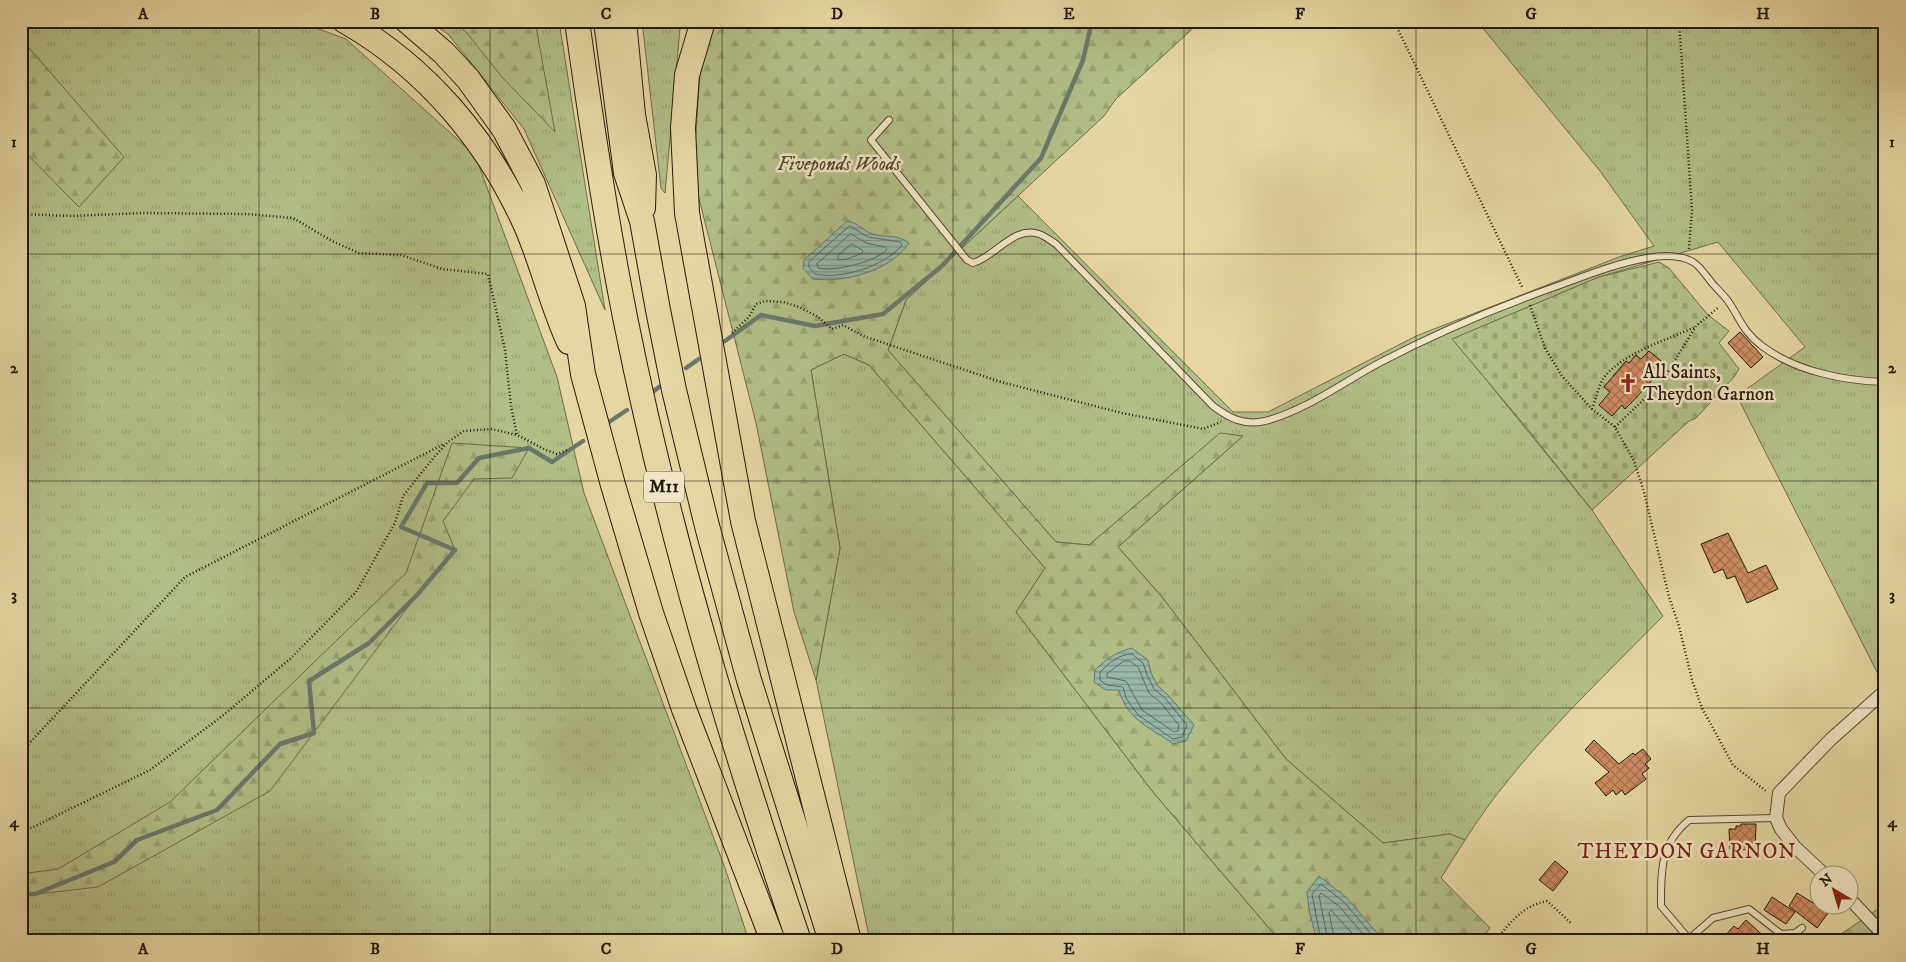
<svg xmlns="http://www.w3.org/2000/svg" width="1906" height="962" viewBox="0 0 1906 962" font-family="'IM FELL DW Pica',serif">
  <style>
    .grass { fill: url(#grass-tufts); stroke: #6a6c4a }
    .forest { fill: url(#forest-firs); stroke: #6a6c4a }
    .cemetery { fill: url(#cemetery-stones); stroke: #6a6c4a }
    .water { fill: url(#water-rules); stroke: #69786b }
    .lines { fill: none; stroke-linecap: round; stroke-linejoin: round }
    .shore { stroke: #5d685b; stroke-width: 1 }
    .stream { stroke: #69786b; stroke-width: 4.5 }
    .building { fill: url(#building-cross-hatch); stroke: #23190b }
    .lane-casing { stroke: #544831; stroke-width: 8 }
    .street-casing { stroke: #544831; stroke-width: 14 }
    .highway-casing { stroke: #23190b; stroke-width: 26 }
    .path { stroke: #23190b; stroke-width: 2.5; stroke-dasharray: 1 2.5; stroke-linecap: butt }
    .lane { stroke: #efe4c3; stroke-width: 6 }
    .street { stroke: #efe4c3; stroke-width: 12 }
    .highway { stroke: #e6d6a3; stroke-width: 24 }
    .grid { fill: none; stroke: #23190b; stroke-width: 1; stroke-opacity: 0.55 }
    .labels { text-anchor: middle; dominant-baseline: central; stroke-width: 5; stroke-linejoin: round; paint-order: stroke }
    .shield { fill: #efe4c3; stroke: #605642; stroke-width: 1 }
    .shield-label { font-size: 18px; font-weight: bold; fill: #23190b }
    .park-label { font-size: 19px; font-style: italic; fill: #4e4b30; stroke: #efe4c3 }
    .poi-label { font-size: 19px; fill: #23190b; stroke: #efe4c3; text-anchor: start }
    .quarter-label { font-size: 21px; letter-spacing: 1px; fill: #7a1f14; stroke: #efe4c3 }
    .neatline { fill: none; stroke: #23190b; stroke-width: 2 }
    .grid-label { font-size: 16px; text-anchor: middle; font-weight: bold; fill: #23190b }
  </style>
  <defs>
    <pattern id="grass-tufts" width="24" height="20" patternUnits="userSpaceOnUse" patternTransform="scale(1.25)"><rect width="24" height="20" fill="#b2be88"/><path d="M3 7l-1-3M5 7V3M7 7l1-3M15 17l-1-3M17 17v-4M19 17l1-3" fill="none" stroke="#99a374"/></pattern>
    <pattern id="forest-firs" width="22" height="20" patternUnits="userSpaceOnUse" patternTransform="scale(1.25)"><rect width="22" height="20" fill="#b2be88"/><path d="M5 1l3.5 6h-7zM16 11l3.5 6h-7z" fill="#99a374"/></pattern>
    <pattern id="cemetery-stones" width="16" height="16" patternUnits="userSpaceOnUse" patternTransform="scale(1.25)"><rect width="16" height="16" fill="#b2be88"/><path d="M2 7V4a2 2 0 0 1 4 0v3zM10 15v-3a2 2 0 0 1 4 0v3z" fill="#99a374"/></pattern>
    <pattern id="water-rules" width="6" height="5" patternUnits="userSpaceOnUse" patternTransform="scale(1.25)"><rect width="6" height="5" fill="#97b8ab"/><path d="M0 2.5h6" fill="none" stroke="#7b9589"/></pattern>
    <pattern id="building-cross-hatch" width="8" height="8" patternUnits="userSpaceOnUse" patternTransform="scale(1.25)"><rect width="8" height="8" fill="#ce8b62"/><path d="M0 0l8 8M0 8l8-8" fill="none" stroke="#a7714f"/></pattern>
  </defs>
  <rect width="100%" height="100%" fill="#e6d6a3"/>
  <filter id="stains"><feTurbulence type="fractalNoise" baseFrequency=".004" numOctaves="4"/><feColorMatrix values="0 0 0 0 .2 0 0 0 0 .09 0 0 0 0 .02 0 0 0 .5 -.17"/></filter>
  <radialGradient id="worn" r=".72"><stop offset=".6" stop-color="#630" stop-opacity="0"/><stop offset="1" stop-color="#630" stop-opacity=".3"/></radialGradient>
  <path class="grass" d="M21,21H297L346,39L475,155L557,377L584,493L725,868L749,941H21Z
    M428,21H559L605,310L524,129L448,34Z
    M642,21H683L680,29L665,193L661,188Z
    M1477,21H1885V694L1880,678L1737,396L1805,347L1718,242L1599,277L1453,339L1592,510L1663,616C1594,687 1518,756 1465,840L1450,834L1383,843L1286,759L1162,597L1118,547L1243,436L1220,434L1089,545L1056,542L888,350L906,300L1018,196L1233,412H1268L1416,336L1619,257L1654,246L1600,171Z
    M844,354L869,365L1045,568L1016,612L1153,792L1280,941H870L816,680L840,548L811,370Z"/>
  <path class="forest" d="M452,21H535L555,132L501,76L467,33Z
    M715,21H1201L1116,99L1104,116L906,300L888,350L1056,542L1089,545L1220,433L1243,436L1118,547L1162,597L1286,759L1383,843L1450,834L1465,840L1441,878L1490,928L1480,941H1280L1153,792L1016,612L1045,568L869,365L844,354L811,370L840,548L816,680L794,612L756,423L693,175L700,74Z
    M23,41L124,157L79,207L21,148V43Z
    M452,443L529,448L512,478L474,479L443,521L455,550L417,595L270,791L98,887L21,896V874L58,869L170,802L406,573Z
    M1878,909L1885,911V941H1831Z"/>
  <path class="cemetery" d="M1659,262L1669,268L1708,315L1729,331L1719,343L1739,369L1734,377L1696,418L1689,421L1592,510L1526,427L1452,339L1599,277Z"/>
  <path class="water" d="M847,221C856,222 861,228 868,232C882,239 897,233 909,243C890,271 845,283 813,279L803,268L804,260Z
    M1132,648L1148,660L1151,673L1158,686L1168,695L1194,725L1186,741L1173,744C1150,727 1127,720 1119,690H1106L1094,682L1095,670C1106,659 1116,652 1132,648Z
    M1319,876L1347,898L1384,941H1317L1309,910L1307,892Z"/>
  <g class="lines">
    <path class="shore" d="M850,226L868,237L900,242L902,245C885,266 841,280 815,274L809,267V262Z
      M851,234L866,243L885,247L887,250C874,262 835,272 818,268L817,264Z
      M852,244L862,250L863,253L847,259L838,260V256Z
      M1132,654L1143,663L1147,675L1154,689L1165,698L1187,725L1182,737L1173,739L1138,715L1126,698L1123,687L1107,685L1100,680V672C1109,663 1119,654 1132,654Z
      M1124,661H1130L1138,667L1149,693L1161,703L1179,725L1178,731L1174,732L1142,710L1126,681L1107,677V674Z
      M1321,941L1312,894L1321,884L1344,902L1377,941
      M1328,941L1319,896L1321,893L1339,906L1369,941
      M1335,941L1329,913L1331,910L1359,941"/>
    <path class="stream" d="M725,341L761,315L815,326L883,314L942,266L1041,158L1083,60L1092,21
      M686,368L699,359
      M654,391L659,387
      M609,422L627,410
      M21,894H35L114,862L137,840L217,810L280,744L314,733L309,681L369,643L417,595L455,550L401,527L427,483H457L479,458L529,448L552,462L583,441"/>
  </g>
  <path class="building" d="M1740,332L1763,357L1751,368L1728,343Z
    M1649,351L1666,365L1633,401L1625,409L1622,405L1612,416L1599,405L1610,392L1604,387L1626,361L1629,363L1636,355L1641,359Z
    M1728,533L1748,573L1766,565L1778,589L1747,603L1735,576L1727,579L1723,569L1714,573L1701,544Z
    M1594,740L1619,764L1633,753L1635,755L1643,749L1651,759L1645,764L1649,768L1642,774L1646,779L1625,795L1622,790L1616,795L1613,790L1606,796L1595,783L1609,772L1585,750Z
    M1741,824H1756L1755,850L1730,849L1729,829H1736V826H1741Z
    M1555,861L1568,872L1553,891L1539,880Z
    M1797,893L1815,904H1835L1817,928L1789,906Z
    M1772,897L1795,912L1786,924L1764,910Z
    M1746,920L1769,941H1720L1734,926L1738,929Z"/>
  <g class="lines">
    <g class="lane-casing">
      <path id="lane" d="M889,120L871,140L967,260L973,263C995,257 1014,225 1039,234C1045,236 1051,241 1056,244L1213,406C1229,418 1244,426 1265,421C1307,410 1343,382 1381,362C1440,331 1500,306 1563,284C1590,274 1618,263 1647,258C1662,255 1686,254 1698,266C1703,271 1708,278 1712,283C1717,289 1723,294 1728,301C1740,318 1742,331 1762,346C1795,371 1844,381 1885,382
        M1776,818L1689,820C1660,844 1661,870 1661,906L1689,939L1713,918L1749,909L1781,934L1795,933L1802,928"/>
    </g>
    <g class="street-casing">
      <path id="street" d="M1824,874L1795,847L1781,829L1776,818L1779,793L1830,740L1885,691
        M1848,897L1878,929L1884,941"/>
    </g>
    <g class="highway-casing">
      <path id="highway" d="M345,21C427,68 489,142 527,228C543,266 552,305 569,342
        M407,21L444,53L468,79L504,129L533,184L573,306L583,374L613,485L651,613L684,709L773,941
        M577,21C591,122 606,222 626,322C668,532 730,738 799,941
        M606,21L626,173L642,221L658,310L674,390L707,526L749,680L831,941
        M624,21L633,115L644,175L643,208
        M703,21L687,75L683,128L687,213L743,521L849,941"/>
    </g>
    <path class="path" d="M1394,21L1523,289
      M1679,21L1692,210L1689,249
      M21,214L71,216L142,213L247,214L293,218L332,241L359,253L401,255L442,269L488,274L505,350L511,406L517,435L546,450L557,454L567,450
      M1530,305L1545,348L1562,376L1592,409L1615,427L1634,461L1644,492L1669,597L1679,626L1692,680L1702,708L1733,765L1766,791
      M732,333L749,317L756,304L765,301L783,302L799,307L818,317L832,329L843,325L863,336L1001,382L1122,413L1203,429L1221,422
      M1592,409C1596,400 1598,387 1603,379C1620,354 1667,340 1695,327
      M1615,427L1661,383L1696,326L1719,307
      M21,752L185,577L444,444
      M21,833L150,770L221,717L290,659L356,592L395,523L403,496L435,456L448,442L464,431L491,429L517,435
      M1495,941C1511,922 1522,906 1547,901L1571,923"/>
    <use href="#lane" class="lane"/>
    <use href="#street" class="street"/>
    <use href="#highway" class="highway"/>
  </g>
  <path class="grid" d="M259,21V941M490,21V941M722,21V941M953,21V941M1184,21V941M1416,21V941M1647,21V941M21,254H1885M21,481H1885M21,708H1885"/>
  <defs>
    <g id="church-bare" transform="scale(1.5)"><path d="M-1.2-6h2.4v3.5h3.3v2.4h-3.3V6h-2.4V-.1h-3.3v-2.4h3.3Z" fill="#8f2418" stroke="#efe4c3" stroke-width="2.5" paint-order="stroke"/></g>
  </defs>
  <g fill-rule="evenodd">
    <use href="#church-bare" x="1628" y="383"/>
  </g>
  <g class="labels">
    <rect class="shield" x="644" y="471.5" width="40" height="31" rx="4"/>
    <g class="shield-label">
      <text x="664" y="487">M11</text>
    </g>
    <g class="park-label">
      <text x="839" y="164">Fiveponds Woods</text>
    </g>
    <g class="poi-label">
      <text x="1643" y="372">All Saints,<tspan x="1643" dy="22">Theydon Garnon</tspan></text>
    </g>
    <g class="quarter-label">
      <text x="1687" y="852">THEYDON GARNON</text>
    </g>
  </g>
  <rect width="1906" height="962" fill="none" stroke="#e6d6a3" stroke-width="55"/>
  <g transform="translate(1834 890) rotate(322)"><circle r="24" fill="#efe4c3" stroke="#9d9379"/>
  <path d="M0-4L9 19L0 12L-9 19Z" fill="#8f2418"/>
  <text y="-8" font-size="14" font-weight="bold" text-anchor="middle" fill="#23190b">N</text>
  </g>
  <rect x="28" y="28" width="1850" height="906" class="neatline"/>
  <g class="grid-label">
    <text x="143" y="19">A</text>
    <text x="375" y="19">B</text>
    <text x="606" y="19">C</text>
    <text x="837" y="19">D</text>
    <text x="1069" y="19">E</text>
    <text x="1300" y="19">F</text>
    <text x="1531" y="19">G</text>
    <text x="1763" y="19">H</text>
    <text x="14" y="147">1</text>
    <text x="1892" y="147">1</text>
    <text x="14" y="373">2</text>
    <text x="1892" y="373">2</text>
    <text x="14" y="600">3</text>
    <text x="1892" y="600">3</text>
    <text x="14" y="827">4</text>
    <text x="1892" y="827">4</text>
    <text x="143" y="954">A</text>
    <text x="375" y="954">B</text>
    <text x="606" y="954">C</text>
    <text x="837" y="954">D</text>
    <text x="1069" y="954">E</text>
    <text x="1300" y="954">F</text>
    <text x="1531" y="954">G</text>
    <text x="1763" y="954">H</text>
  </g>
  <rect width="100%" height="100%" filter="url(#stains)"/>
  <rect width="100%" height="100%" fill="url(#worn)"/>
</svg>
